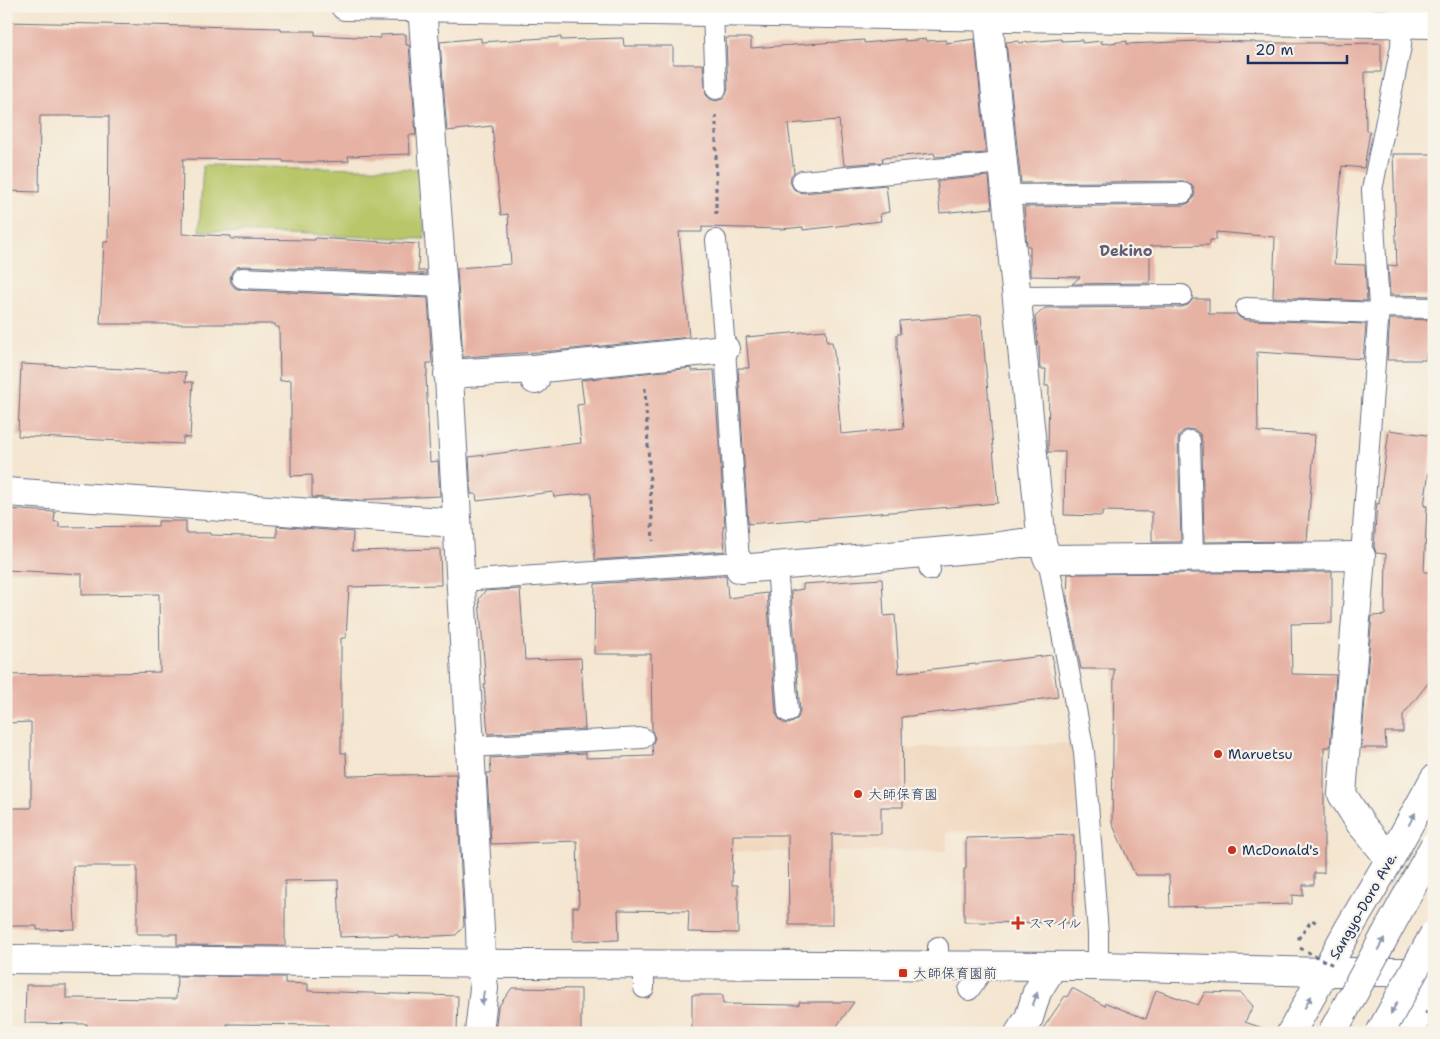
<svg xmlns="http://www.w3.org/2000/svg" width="1440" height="1039" viewBox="0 0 1440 1039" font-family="'Shantell Sans','Klee One',sans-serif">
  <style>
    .built { fill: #f0d5bc }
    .green { fill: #b9c76a; stroke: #6a7b64 }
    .building { fill: #e6b2a4 }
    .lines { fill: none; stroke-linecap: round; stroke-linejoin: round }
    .service-casing { stroke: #676f86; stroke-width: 22 }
    .minor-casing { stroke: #676f86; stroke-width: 30 }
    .tertiary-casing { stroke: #676f86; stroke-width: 30 }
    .primary-casing { stroke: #676f86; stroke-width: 30 }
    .path { stroke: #676f86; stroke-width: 3; stroke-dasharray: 4 4; stroke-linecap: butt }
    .service { stroke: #fff; stroke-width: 20 }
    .minor { stroke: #fff; stroke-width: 28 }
    .tertiary { stroke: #fff; stroke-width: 28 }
    .primary { stroke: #fff; stroke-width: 28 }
    .motorway-bridge-casing { stroke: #676f86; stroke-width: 30; stroke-linecap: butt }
    .path-bridge { stroke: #676f86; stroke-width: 3; stroke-dasharray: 4 4; stroke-linecap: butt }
    .motorway-bridge { stroke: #fff; stroke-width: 28 }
    .oneway { fill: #8d97ae }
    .poi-dot { fill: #c8321e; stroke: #f7f3e8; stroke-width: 2 }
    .labels { text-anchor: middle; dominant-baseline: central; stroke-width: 4.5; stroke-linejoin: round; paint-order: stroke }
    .poi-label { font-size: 14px; fill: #1b2f5e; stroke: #f7f3e8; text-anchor: start }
    .street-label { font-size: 14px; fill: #1b2f5e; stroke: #f7f3e8 }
    .neighbourhood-label { font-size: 15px; font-weight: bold; fill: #625d76; stroke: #f7f3e8 }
  </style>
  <rect width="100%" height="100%" fill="#f7f3e8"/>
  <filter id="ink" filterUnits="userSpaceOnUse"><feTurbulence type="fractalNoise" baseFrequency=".02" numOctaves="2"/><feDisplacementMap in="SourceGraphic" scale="10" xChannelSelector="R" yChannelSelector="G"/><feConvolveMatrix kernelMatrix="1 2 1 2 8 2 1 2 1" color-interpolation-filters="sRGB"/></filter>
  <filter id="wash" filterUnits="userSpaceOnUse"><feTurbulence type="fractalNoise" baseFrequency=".0096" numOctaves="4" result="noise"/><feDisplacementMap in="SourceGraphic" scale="20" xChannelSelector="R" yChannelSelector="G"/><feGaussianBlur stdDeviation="1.12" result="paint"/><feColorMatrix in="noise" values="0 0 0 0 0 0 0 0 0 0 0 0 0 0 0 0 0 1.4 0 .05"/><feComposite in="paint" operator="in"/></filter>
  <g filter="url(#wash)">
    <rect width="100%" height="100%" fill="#f4e6d0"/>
    <path class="built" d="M1075,743L1078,832H947V851L641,852L638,756Z"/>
    <path class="green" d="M203,165L419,169L425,239L199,231Z"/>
    <g id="blocks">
      <path class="building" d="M6,22L281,28V31H315V35L380,38V35L406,34V45H409L416,135H409L410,154L348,156L349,161L318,162H283V160L183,159L182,234L231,236V239L315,240V238L419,244L418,271H426V274L243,266L237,267L232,271L230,278L231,283L235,288L241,290L428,298L432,363H427V376H426L430,462L438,461L440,496L355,500L312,497V475L291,476V380L280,381L279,327H275V324H100L104,242H108L109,116H40L39,192L6,191Z
        M561,37V40L623,38L624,46H673V64H703L706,95L710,99L716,101L723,99L726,95L728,89L726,38H751V48L864,40V43L905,39V41L926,39V41L946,40V43L975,39L986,153L935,157L934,153L882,158L883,162L844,165L839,120L788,124L794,172L791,176L790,182L793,188L797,192L803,193L886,185L889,212L880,214L881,221L803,230V227L782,229L702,227V232H679L689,337L553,351L463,357L457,268L511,264L508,214L501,215L492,126L447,131L440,42L481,38V42Z
        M1061,39L1062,41L1082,40V43L1102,41V44L1127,41V44L1201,41L1255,42V43H1323V44L1381,43V72H1365L1366,131H1370L1364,168L1342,166L1334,264L1365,265L1367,301L1273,297L1275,237L1216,232V240H1210V245L1150,246V283L1072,284L1080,277L1030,276V246H1027L1024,207L1183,205L1189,203L1193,199L1195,193L1193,187L1188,182L1183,181L1021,183L1006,42L1019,41V43Z
        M1393,154H1434V296L1390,295L1388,265L1397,266Z
        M989,176L992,208L940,213L937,181Z
        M1193,299H1209V314H1236L1240,318L1246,320L1366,324L1363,359L1257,352L1258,432L1315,435L1307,541L1204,542L1202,441L1200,434L1195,430L1190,429L1183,431L1179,436L1178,441L1181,542H1152V512L1102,511V516L1064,515L1065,452H1048L1049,386H1045L1046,369H1040L1039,346H1038L1035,317L1045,308L1182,307L1188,305Z
        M981,315L998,503L748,524L738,368H749L746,337L826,330L827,342H832L834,352L841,434L904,428L897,347V334H901L900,321Z
        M1390,319L1434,320V353H1426V360H1387Z
        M21,364L186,372L185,382H193L190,438L183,437V444L18,436Z
        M692,368V371L714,370L725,526H723L725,551L595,560L591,493L554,497L553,492L477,501L476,494H471L469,457L581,443L577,405L584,404L581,380Z
        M1389,430L1434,436L1424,506H1427L1424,572H1434V635H1431L1429,682L1403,715V732H1385L1386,748H1361L1372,616L1385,615L1386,554L1376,553L1374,547L1377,503L1379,504Z
        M6,509L55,512L54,522H59V527L158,526V521H186V533H210V535L277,537V526L353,532L352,551L440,549L441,585L349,587L346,638H341V753H346L347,776L456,774L464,926L456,935L399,938L398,935L340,937L338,880L285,881V946L177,945V934H137V866H73L75,929L37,930V926H6V808H31V722L6,723V675L160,672L159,594L82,595V574L6,570Z
        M1332,572V623L1291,624L1292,674L1336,675L1330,747H1324V873H1314V885H1303V896L1292,895V904L1170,907L1169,875H1135L1112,823L1114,669H1081L1067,598L1068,574Z
        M726,575L728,598L767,593L776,713L779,719L783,723L789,724L795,721L798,718L800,712L791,591L803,589V584L882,579L884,616L895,615L899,673L1052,655L1058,697L902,717L903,807H881V834H832V925H789L788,835H733L732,885H738V933L688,932L689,911L618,910L619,940L573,941V907H579L577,841L491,844L487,773H491L490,758L586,753V758L653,756L652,745L655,738L652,731L651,654H594L595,584Z
        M520,589L525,660L581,658L585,729L488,734L484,685L486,684L479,599L485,591Z
        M1074,835L1073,923L964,922V869H966V838Z
        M177,976L285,977V983L308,984V991L458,996L457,1033H328V1025L227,1024V1033H87V1024L25,1023L26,985H66V998L176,999Z
        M512,988L581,989V1033H495L498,1007Z
        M1072,988L1105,1006L1106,1003L1146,1019L1156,990L1198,1005L1205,992L1241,993L1253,1006L1245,1022L1265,1029L1264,1033H1040L1065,996L1067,997Z
        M692,995H723V1004L799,1005V1002H854L832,1033H692Z"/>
    </g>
  </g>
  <g filter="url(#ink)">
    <use href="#blocks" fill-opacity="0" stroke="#676f86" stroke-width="1"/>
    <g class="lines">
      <g class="service-casing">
        <path id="service" d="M713,13L716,89
          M802,181L1003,163
          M1006,195L1183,193
          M242,278L442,287
          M1017,296L1182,295
          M1379,307L1434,308
          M1246,308L1379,313
          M1190,441L1193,557
          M926,553L930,570
          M1361,556L1379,307L1372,190L1401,46L1403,6
          M1048,559L1084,752L1098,933V966
          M777,566L788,712
          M461,581L739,562L725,349L716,240
          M470,747L643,738
          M938,947V966
          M644,965V988
          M969,990L986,966"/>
      </g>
      <g class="minor-casing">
        <path id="minor" d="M422,6L448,360L470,747L480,930L481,963L484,988L479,1033
          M988,17L1042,543L1048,559L1361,556L1342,794L1360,823L1390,859
          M533,369L725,349
          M448,374L533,369L535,380
          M6,492L457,523
          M739,562L740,569L993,547L1021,543H1042
          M1019,1033L1029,1018L1037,992L1053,966"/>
      </g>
      <g class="tertiary-casing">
        <path id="tertiary" d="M345,6L1434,24
          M6,959L520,964L1098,966L1324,972H1434"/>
      </g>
      <g class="primary-casing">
        <path id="primary" d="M1291,1033L1348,930L1390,859L1434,779
          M1408,1033L1434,988"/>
      </g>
      <path class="path" d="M716,115V214
        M645,388L653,541
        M1298,939L1312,920L1317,923"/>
      <use href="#service" class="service"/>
      <use href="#minor" class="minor"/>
      <use href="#tertiary" class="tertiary"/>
      <use href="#primary" class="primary"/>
      <g class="motorway-bridge-casing">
        <path id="motorway-bridge" d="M1332,1033L1434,846
          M1380,1033L1434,934"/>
      </g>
      <path class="path-bridge" d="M1300,948L1335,966
        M1425,1012L1434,1016"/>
      <use href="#motorway-bridge" class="motorway-bridge"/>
    </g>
    <defs><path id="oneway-solid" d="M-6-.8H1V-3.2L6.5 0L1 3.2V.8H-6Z" transform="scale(1.25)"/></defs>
    <g class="oneway">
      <use href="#oneway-solid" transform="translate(1412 819) rotate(-62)"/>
      <use href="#oneway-solid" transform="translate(1381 944) rotate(-61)"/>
      <use href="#oneway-solid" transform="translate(483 998) rotate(97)"/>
      <use href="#oneway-solid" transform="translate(1035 999) rotate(-70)"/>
      <use href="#oneway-solid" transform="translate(1308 1002) rotate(-61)"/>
      <use href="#oneway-solid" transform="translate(1394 1008) rotate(119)"/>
    </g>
  </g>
  <g class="poi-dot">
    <circle cx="1218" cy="754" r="5"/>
    <circle cx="858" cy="794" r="5"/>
    <circle cx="1232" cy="850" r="5"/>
    <path d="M1015.5 915.5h5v5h5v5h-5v5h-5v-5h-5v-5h5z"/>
    <rect x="898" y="968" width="10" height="10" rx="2.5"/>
  </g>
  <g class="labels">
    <g class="poi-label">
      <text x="1228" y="754">Maruetsu</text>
      <text x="868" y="794">大師保育園</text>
      <text x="1242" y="850">McDonald's</text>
      <text x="1028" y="923">スマイル</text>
      <text x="913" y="973">大師保育園前</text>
    </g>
    <g class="street-label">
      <text transform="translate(1363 906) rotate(-60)">Sangyo-Doro Ave.</text>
    </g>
    <g class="neighbourhood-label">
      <text x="1126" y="251">Dekino</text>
    </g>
  </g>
  <rect width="1440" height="1039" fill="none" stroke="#f7f3e8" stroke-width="25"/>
  <path d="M1248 55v8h99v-8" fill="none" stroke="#1b2f5e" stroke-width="2.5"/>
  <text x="1255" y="55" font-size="15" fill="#1b2f5e" stroke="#f7f3e8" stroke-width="4" paint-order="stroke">20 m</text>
</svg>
